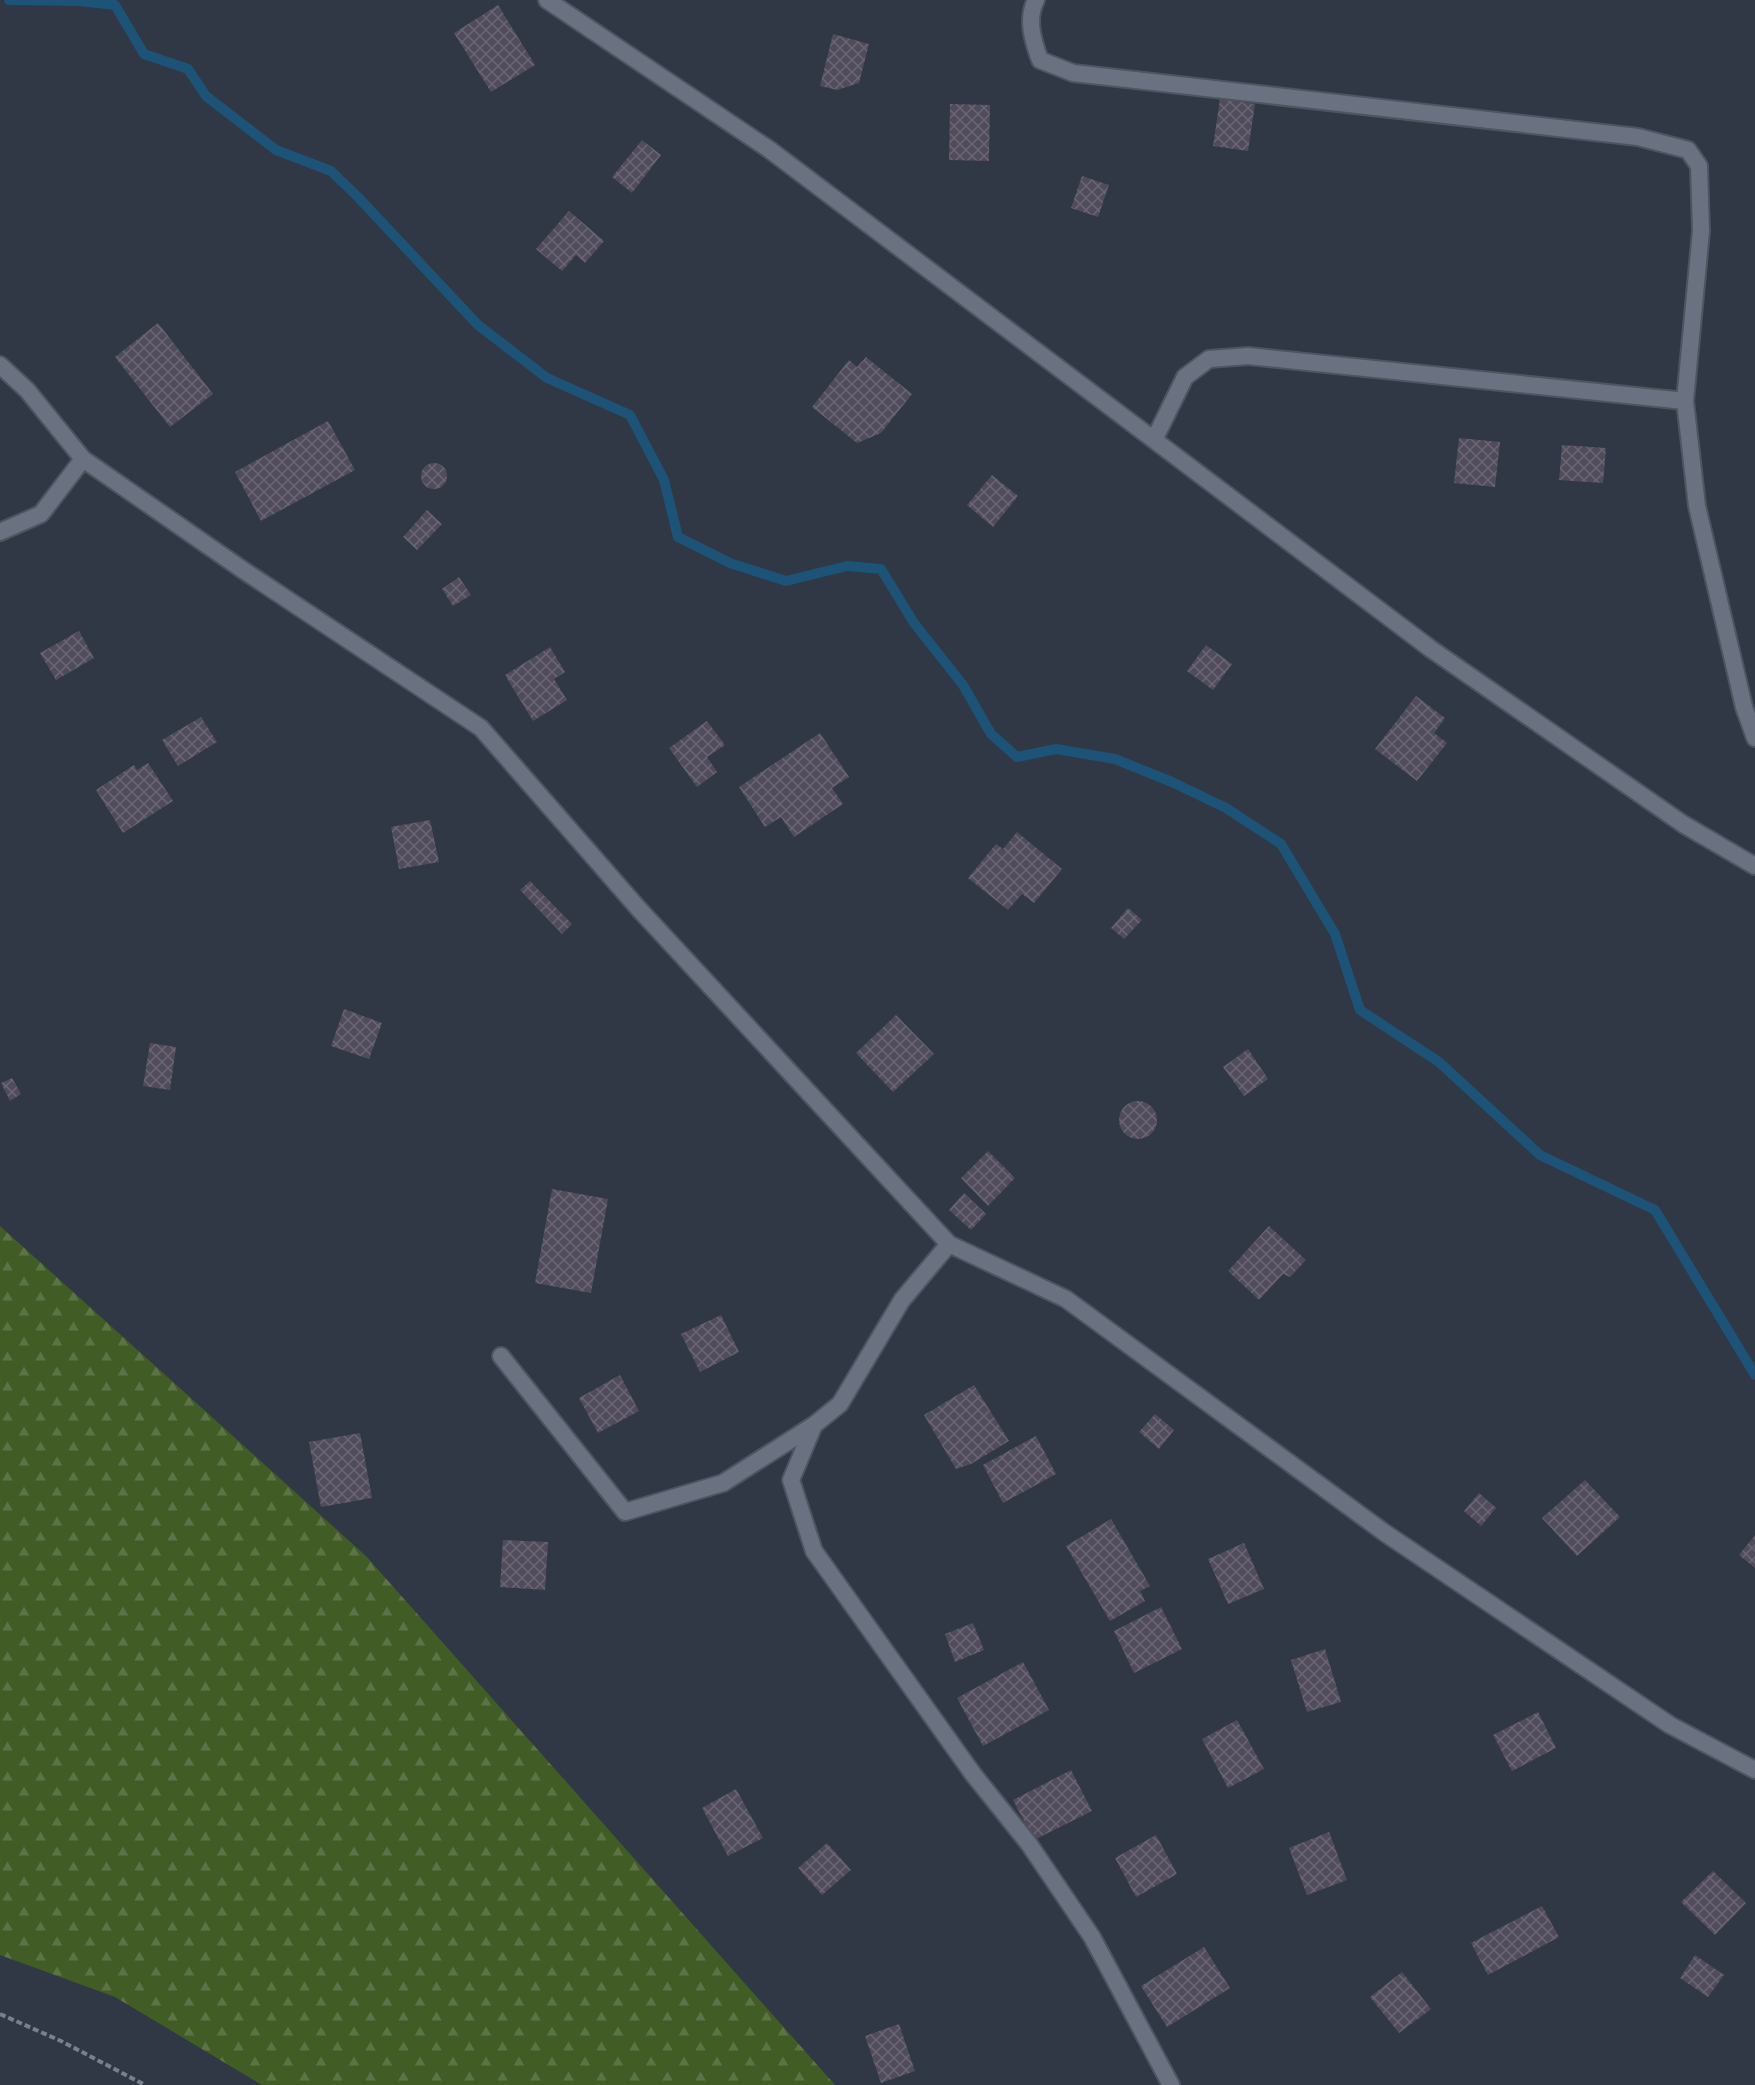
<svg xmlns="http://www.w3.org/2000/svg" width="1755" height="2085" viewBox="0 0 1755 2085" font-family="'Nunito Sans',sans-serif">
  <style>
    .forest { fill: url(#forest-firs) }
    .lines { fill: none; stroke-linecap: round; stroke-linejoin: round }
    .stream { stroke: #1d5376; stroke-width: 10 }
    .building { fill: url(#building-cross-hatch) }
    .minor-casing { stroke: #4e5460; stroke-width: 20 }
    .path { stroke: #797f8b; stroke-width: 4; stroke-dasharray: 6 3; stroke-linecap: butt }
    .minor { stroke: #6a7281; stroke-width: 16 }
  </style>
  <defs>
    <pattern id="forest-firs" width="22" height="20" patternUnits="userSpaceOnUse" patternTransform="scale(1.5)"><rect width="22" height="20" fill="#415c25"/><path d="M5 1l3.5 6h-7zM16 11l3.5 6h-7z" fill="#5c7445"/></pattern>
    <pattern id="building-cross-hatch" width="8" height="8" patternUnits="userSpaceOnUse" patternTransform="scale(1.5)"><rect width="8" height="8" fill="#514c5c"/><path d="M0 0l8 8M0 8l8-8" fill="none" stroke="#6a6674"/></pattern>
  </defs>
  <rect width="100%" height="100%" fill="#303745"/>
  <path class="forest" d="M0,1226L366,1556L835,2085H262L115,1997L0,1955Z"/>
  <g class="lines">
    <path class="stream" d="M9,0L79,1L115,5L144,54L188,69L206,96L276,150L331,171L357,196L478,325L547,378L630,415L664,480L678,537L730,563L786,581L847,566L881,569L914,623L963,685L991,734L1017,757L1056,749L1115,759L1172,782L1226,808L1281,844L1335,934L1360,1010L1439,1062L1540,1155L1655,1210L1755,1375"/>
  </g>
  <path class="building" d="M498,5L535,65L491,92L454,33Z
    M833,34L869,44L859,83L837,90L820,86Z
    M1220,99L1255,104L1248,151L1213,146Z
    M950,104L990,105L989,161L949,160Z
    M642,140L661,155L632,193L612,177Z
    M1082,176L1109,185L1098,217L1071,208Z
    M569,211L604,241L585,263L576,255L562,271L536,249Z
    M158,323L213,394L170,427L115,357Z
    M866,357L912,394L881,433L857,443L812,407L849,360L857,367Z
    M328,421L355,470L261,521L235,472Z
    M1459,438L1500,442L1495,487L1454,483Z
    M1562,445L1606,448L1603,483L1559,480Z
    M421 476a13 13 0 1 1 26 0a13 13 0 1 1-26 0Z
    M992,475L1018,496L993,527L967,505Z
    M427,510L442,524L417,550L403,537Z
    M459,577L471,595L453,606L442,589Z
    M79,631L94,658L56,680L40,653Z
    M1206,645L1232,664L1213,690L1187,671Z
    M550,647L565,672L554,679L567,700L533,721L505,675Z
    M1416,696L1445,718L1434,733L1447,743L1417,781L1375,749Z
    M201,717L217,742L178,766L162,740Z
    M707,721L725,745L707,757L717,772L697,787L669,748Z
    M820,733L849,777L832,788L843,804L794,837L781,817L765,827L739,787Z
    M148,763L173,801L123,833L96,790L134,765L137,770Z
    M430,820L439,862L399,869L391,827Z
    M1017,832L1062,869L1034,903L1022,894L1008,910L968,878L996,844L1003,849Z
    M530,881L572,924L562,934L520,890Z
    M1128,908L1142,920L1124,939L1111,928Z
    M344,1009L382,1023L369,1059L331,1046Z
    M896,1015L934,1054L893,1092L856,1053Z
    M150,1043L176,1047L170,1090L143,1086Z
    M1248,1049L1268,1079L1244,1096L1223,1067Z
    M12,1078L21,1094L10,1101L1,1083Z
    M1119 1120a19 19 0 1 1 38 0a19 19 0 1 1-38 0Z
    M988,1151L1015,1178L988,1206L961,1178Z
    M552,1189L608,1199L591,1293L535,1283Z
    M964,1193L986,1214L971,1230L949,1210Z
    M1269,1226L1306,1260L1290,1277L1283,1274L1259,1300L1228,1271Z
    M721,1315L739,1352L700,1372L681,1334Z
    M620,1375L639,1411L598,1433L579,1398Z
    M974,1385L1009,1441L971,1464L956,1469L924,1415Z
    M1155,1414L1174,1430L1159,1449L1139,1432Z
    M360,1433L372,1498L321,1507L309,1442Z
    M1036,1436L1056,1474L1003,1503L983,1465Z
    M1585,1480L1620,1517L1577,1556L1542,1518Z
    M1479,1493L1496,1508L1481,1526L1464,1511Z
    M1111,1519L1150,1586L1140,1591L1145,1601L1110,1621L1066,1546Z
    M1755,1535V1568L1739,1555Z
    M503,1540L548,1542L545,1590L500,1587Z
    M1244,1543L1264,1589L1228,1604L1208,1559Z
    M1161,1607L1182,1649L1134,1673L1114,1631Z
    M973,1623L984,1650L955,1662L945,1634Z
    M1325,1649L1341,1702L1307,1712L1291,1660Z
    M1023,1662L1049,1710L983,1746L957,1698Z
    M1538,1712L1556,1748L1512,1771L1493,1735Z
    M1237,1720L1264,1769L1228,1788L1202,1739Z
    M1071,1770L1092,1811L1034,1840L1013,1800Z
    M736,1789L763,1838L728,1856L702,1808Z
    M1329,1832L1347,1880L1307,1895L1289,1848Z
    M1156,1835L1177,1874L1136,1897L1115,1858Z
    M827,1843L851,1870L822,1895L798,1868Z
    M1713,1871L1746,1903L1715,1935L1681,1902Z
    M1542,1906L1559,1937L1488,1975L1471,1943Z
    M1204,1947L1230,1988L1167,2027L1141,1986Z
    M1695,1955L1724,1975L1708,1997L1680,1978Z
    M1402,1972L1431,2009L1399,2033L1370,1997Z
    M899,2024L915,2071L881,2083L865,2036Z"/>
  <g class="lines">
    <g class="minor-casing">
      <path id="minor" d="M547,0L770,150L1431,649L1683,824L1755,866
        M1036,0C1026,19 1033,41 1040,60L1073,73L1638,137L1688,150L1699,166L1701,231L1685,401L1697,506L1744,707L1755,738
        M0,365L27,390L83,459L243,570L481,728L638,908L949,1244L1066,1299L1385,1533L1670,1725L1755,1770
        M1154,440L1185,377L1209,359L1248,356L1685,401
        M0,532L41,514L83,459
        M501,1356L625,1512L723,1483L814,1425L840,1404L902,1300L949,1244
        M814,1425L791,1480L814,1551L973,1774L1029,1844L1092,1937L1171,2085"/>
    </g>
    <path class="path" d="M0,2014L61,2041L145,2085"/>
    <use href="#minor" class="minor"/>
  </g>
</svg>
